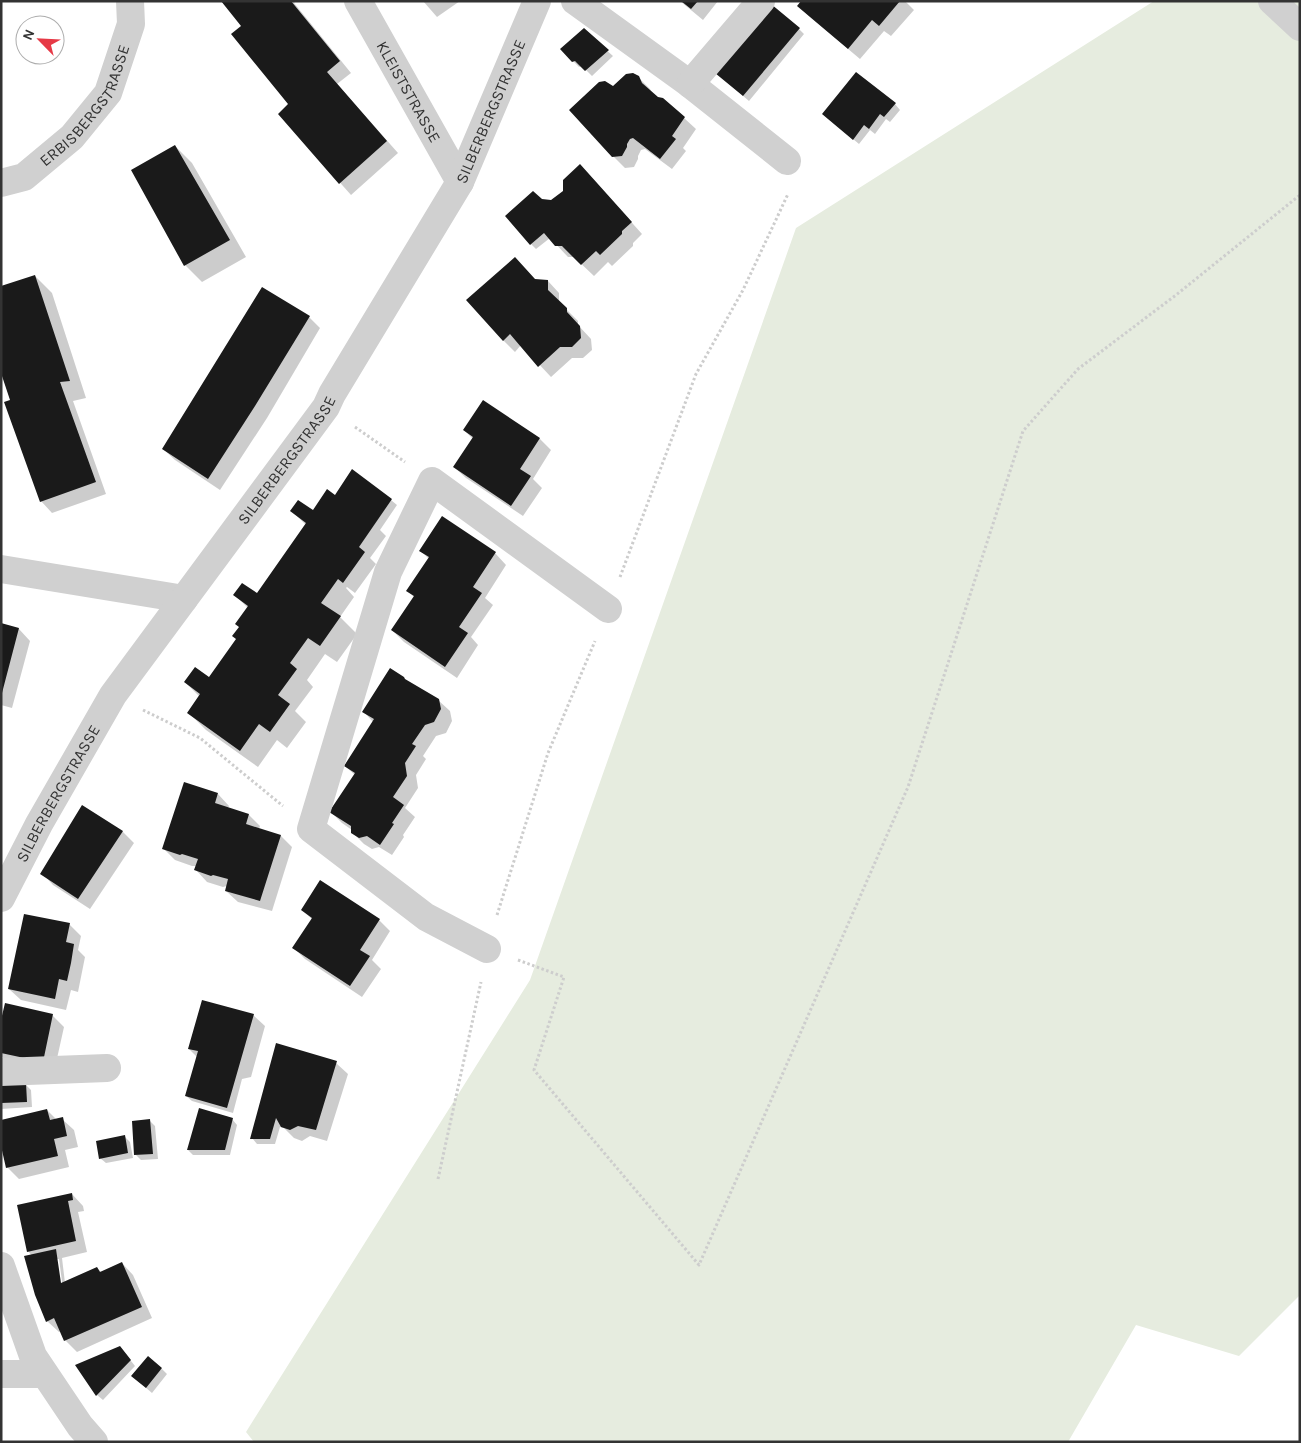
<svg xmlns="http://www.w3.org/2000/svg" width="1301" height="1443" viewBox="0 0 1301 1443" font-family="Karla,sans-serif">
  <style>
    .green { fill: #e6ecdf }
    .shadow { fill: #0003; fill-rule: evenodd }
    .building { fill: #1a1a1a }
    .lines { fill: none; stroke-linecap: round; stroke-linejoin: round }
    .path { stroke: #cdcdcd; stroke-width: 3; stroke-dasharray: 2.5 2.5; stroke-linecap: butt }
    .minor { stroke: #d0d0d0; stroke-width: 28 }
    .labels { text-anchor: middle; dominant-baseline: central; stroke-width: 5; stroke-linejoin: round; paint-order: stroke }
    .street-label { font-size: 16px; fill: #333; stroke: #fff }
  </style>
  <rect width="100%" height="100%" fill="#fff"/>
  <path class="green" d="M1154,1H1300V1295L1239,1356L1136,1325L1068,1442H254L246,1432L530,980L796,228Z"/>
  <path class="shadow" d="M222,1H296L294,3L351,73L337,84L398,153L351,195L279,114L290,104L242,26Z
    M423,1H460L437,17Z
    M680,1H718L703,20Z
    M802,1H905L914,10L891,36L884,31L860,59L810,17L799,6Z
    M799,29L804,34L749,101L722,78Z
    M584,30L613,56L592,76L582,66L579,67L561,49Z
    M638,77L650,89L652,93L684,118L696,129L683,148L686,151L672,169L645,149L641,150L638,156V159L634,167L625,168L613,156V88Z
    M895,104L900,110L890,122L886,119L875,134L870,130L859,144L829,119Z
    M175,146L192,163L246,257L202,282L185,265Z
    M591,177L642,234L633,243V246L612,266L608,262L594,276L574,257H568L550,238L536,249L531,244L542,200L551,201L564,192Z
    M35,276L52,293L86,398L73,401L106,494L52,513L41,501Z
    M536,281H548L559,293V302L578,321V325L591,339L592,350L583,358H572L551,377L521,345L515,352L503,340Z
    M309,317L320,328L267,418L220,490L175,460L163,449Z
    M483,401L540,439L551,450L533,479L542,488L523,516L466,478L454,467L473,439L464,430Z
    M340,500H391L397,505L380,530L386,536L370,558L376,564L355,593L347,587L346,588L354,597L340,617L357,634L337,662L325,654L307,680L313,687L295,711L306,722L287,748L277,740L258,767L206,730L189,713L200,697L185,682L210,679L237,640L240,627L248,608L235,595H258L306,525L292,511L313,512Z
    M421,551L495,553L506,565L485,598L493,605L471,637L478,645L457,678L404,642L392,630L414,597L408,591L429,559Z
    M1,625L19,629L30,641L12,708L1,705Z
    M408,682L438,700L450,711L452,721L446,733L436,736L423,756L426,759L416,775L418,788L405,808L415,817L403,835L404,837L392,855L379,847L372,849L364,844L352,832V830L342,823L331,812L355,775L345,766L373,722L364,712Z
    M218,794L229,806L228,808L249,815L260,826L259,829L281,836L292,847L272,911L238,902L226,891L227,886L223,887L207,882L196,870L197,866H192L175,860L164,849Z
    M83,806L123,832L134,843L90,909L53,885L42,873Z
    M302,910L379,920L390,931L372,960L381,969L362,997L305,959L294,948L313,920Z
    M69,924L81,936L78,950L85,957L78,992L71,990L66,1010L21,1000L9,989Z
    M52,1015L64,1027L54,1072L7,1062L1,1056V1026Z
    M253,1015L265,1026L251,1077L242,1079L233,1113L192,1101L186,1096L197,1057L189,1049Z
    M336,1063L348,1074L327,1141L310,1136L302,1141L294,1138L284,1128L280,1127L275,1144H257L252,1138Z
    M25,1084L31,1090L32,1107L1,1109V1086Z
    M47,1110L57,1120L62,1119L74,1130L78,1147L65,1150L69,1167L19,1179L7,1167Z
    M200,1110L232,1119L237,1125L230,1155H193L188,1150Z
    M150,1121L155,1126L158,1159L141,1160L135,1154Z
    M124,1136L130,1142L133,1158L106,1163L100,1158Z
    M72,1194L83,1206L84,1211L78,1212L87,1252L62,1258L65,1283L97,1268L101,1272L122,1263L133,1275L152,1318L77,1352L65,1340L61,1331L59,1332L47,1321L32,1256L28,1251ZM56,1259H59L63,1289H60Z
    M120,1347L135,1366L103,1400L97,1395L77,1366Z
    M162,1369L167,1374L152,1393L138,1381Z"/>
  <path class="building" d="M221,1H291L340,61L327,72L387,141L339,184L278,114L288,104L231,34L241,26Z
    M681,1H698L691,9Z
    M801,1H900L879,26L872,20L848,49L797,6Z
    M771,4L800,28L743,96L715,73Z
    M584,28L609,50L585,71L575,61L572,62L560,49Z
    M856,72L896,103L884,117L880,114L869,129L864,125L853,140L822,114Z
    M633,73L639,76L642,83L658,97L663,98L685,117L672,136L676,139L660,159L633,138L630,139L627,144V147L622,156L612,157L569,110L599,82L605,81L613,86L626,74Z
    M175,145L230,240L184,266L131,170Z
    M580,164L632,222L622,231V234L600,255L596,251L581,265L562,246H555L544,233L530,245L505,216L533,191L542,199L551,200L563,191V180Z
    M515,257L535,279L548,280V290L567,308V312L580,326L581,338L572,347H560L538,367L510,334L503,341L466,300Z
    M35,275L70,381L60,382L96,482L40,502L4,402L10,400L1,373V286Z
    M262,287L310,316L255,406L208,479L162,449Z
    M483,400L540,438L520,469L531,476L511,506L453,467L473,437L463,430Z
    M352,469L392,499L359,547L365,552L343,583L338,579L321,603L341,616L320,646L308,638L290,663L297,669L278,695L290,704L270,732L259,724L240,751L187,713L200,694L184,682L195,667L209,677L236,639L232,636L239,627L235,624L248,606L233,595L242,583L257,593L306,523L290,511L298,500L313,510L327,489L335,495Z
    M442,516L496,552L473,587L482,593L459,627L468,633L445,667L391,630L414,596L406,591L429,557L419,551Z
    M1,623L19,628L2,693H1Z
    M390,668L404,677L405,679L439,699L441,709L434,722L425,725L412,744L416,746L405,763L407,776L393,797L404,805L392,823L394,824L380,845L367,836L359,838L351,833V826L329,812L355,773L344,766L374,719L362,712Z
    M184,782L218,793L215,803L249,814L246,824L281,835L260,901L225,891L228,879L213,875L211,876L194,870L198,859L182,854L180,855L162,849Z
    M82,805L123,831L78,899L40,874Z
    M320,880L380,919L360,950L370,956L350,986L292,948L312,918L301,910Z
    M24,914L70,923L66,942L74,944L71,963L67,981L59,979L55,999L8,989Z
    M202,1000L254,1014L227,1108L185,1096L198,1051L188,1049Z
    M5,1003L53,1014L43,1062L1,1053V1020Z
    M276,1043L337,1061L316,1130L298,1126L290,1130L281,1127L276,1118L270,1139H250Z
    M26,1083L27,1102L1,1103V1084Z
    M199,1108L233,1118L225,1150H187Z
    M47,1109L50,1120L63,1117L67,1136L54,1139L58,1156L6,1168L1,1146V1120Z
    M150,1119L153,1154L134,1155L132,1121Z
    M125,1135L128,1153L99,1159L96,1141Z
    M72,1193L73,1200L68,1201L76,1241L27,1252L17,1205Z
    M56,1249L61,1283L97,1267L100,1272L122,1262L142,1307L64,1341L54,1318L46,1322L35,1295L24,1256Z
    M120,1346L131,1360L96,1396L75,1365Z
    M148,1356L162,1368L146,1388L131,1376Z"/>
  <g class="lines">
    <path class="path" d="M355,427L405,462
      M620,577L696,374L743,290L788,194
      M143,710L200,738L283,806
      M497,915L548,753L595,641
      M518,960L564,977L534,1070L699,1265L908,787L1023,431L1078,369L1176,295L1300,195
      M438,1179L481,982"/>
    <g class="minor">
      <path id="s1" d="M358,1L460,182"/>
      <path d="M575,1L690,84L787,161"/>
      <path d="M1272,1L1300,27"/>
      <path d="M690,84L761,1"/>
      <path id="s2" d="M1,183L24,177L72,137L108,93L131,24L130,1"/>
      <path d="M1,569L184,599"/>
      <path id="s3" d="M1,898L39,824L113,695L326,407L332,394L460,182L537,1"/>
      <path d="M487,949L426,917L311,829L388,572L432,481L608,609"/>
      <path d="M1,1072L107,1068"/>
      <path d="M1,1266L33,1356L80,1426L94,1442"/>
      <path d="M1,1374H44"/>
    </g>
  </g>
  <g class="labels">
    <g class="street-label">
      <text stroke="none"><textPath href="#s1" startOffset="104">KLEISTSTRASSE</textPath></text>
      <text stroke="none"><textPath href="#s2" startOffset="120">ERBISBERGSTRASSE</textPath></text>
      <text stroke="none"><textPath href="#s3" startOffset="929">SILBERBERGSTRASSE</textPath></text>
      <text stroke="none"><textPath href="#s3" startOffset="524">SILBERBERGSTRASSE</textPath></text>
      <text stroke="none"><textPath href="#s3" startOffset="119">SILBERBERGSTRASSE</textPath></text>
    </g>
  </g>
  <rect width="1301" height="1443" fill="none" stroke="#333333" stroke-width="5"/>
  <g transform="translate(40 40) rotate(294)"><circle r="24" fill="#ffffff" stroke="#adadad"/>
  <path d="M0-4L9 19L0 12L-9 19Z" fill="#e63946"/>
  <text y="-8" font-size="14" font-weight="bold" text-anchor="middle" fill="#333333">N</text>
  </g>
</svg>
